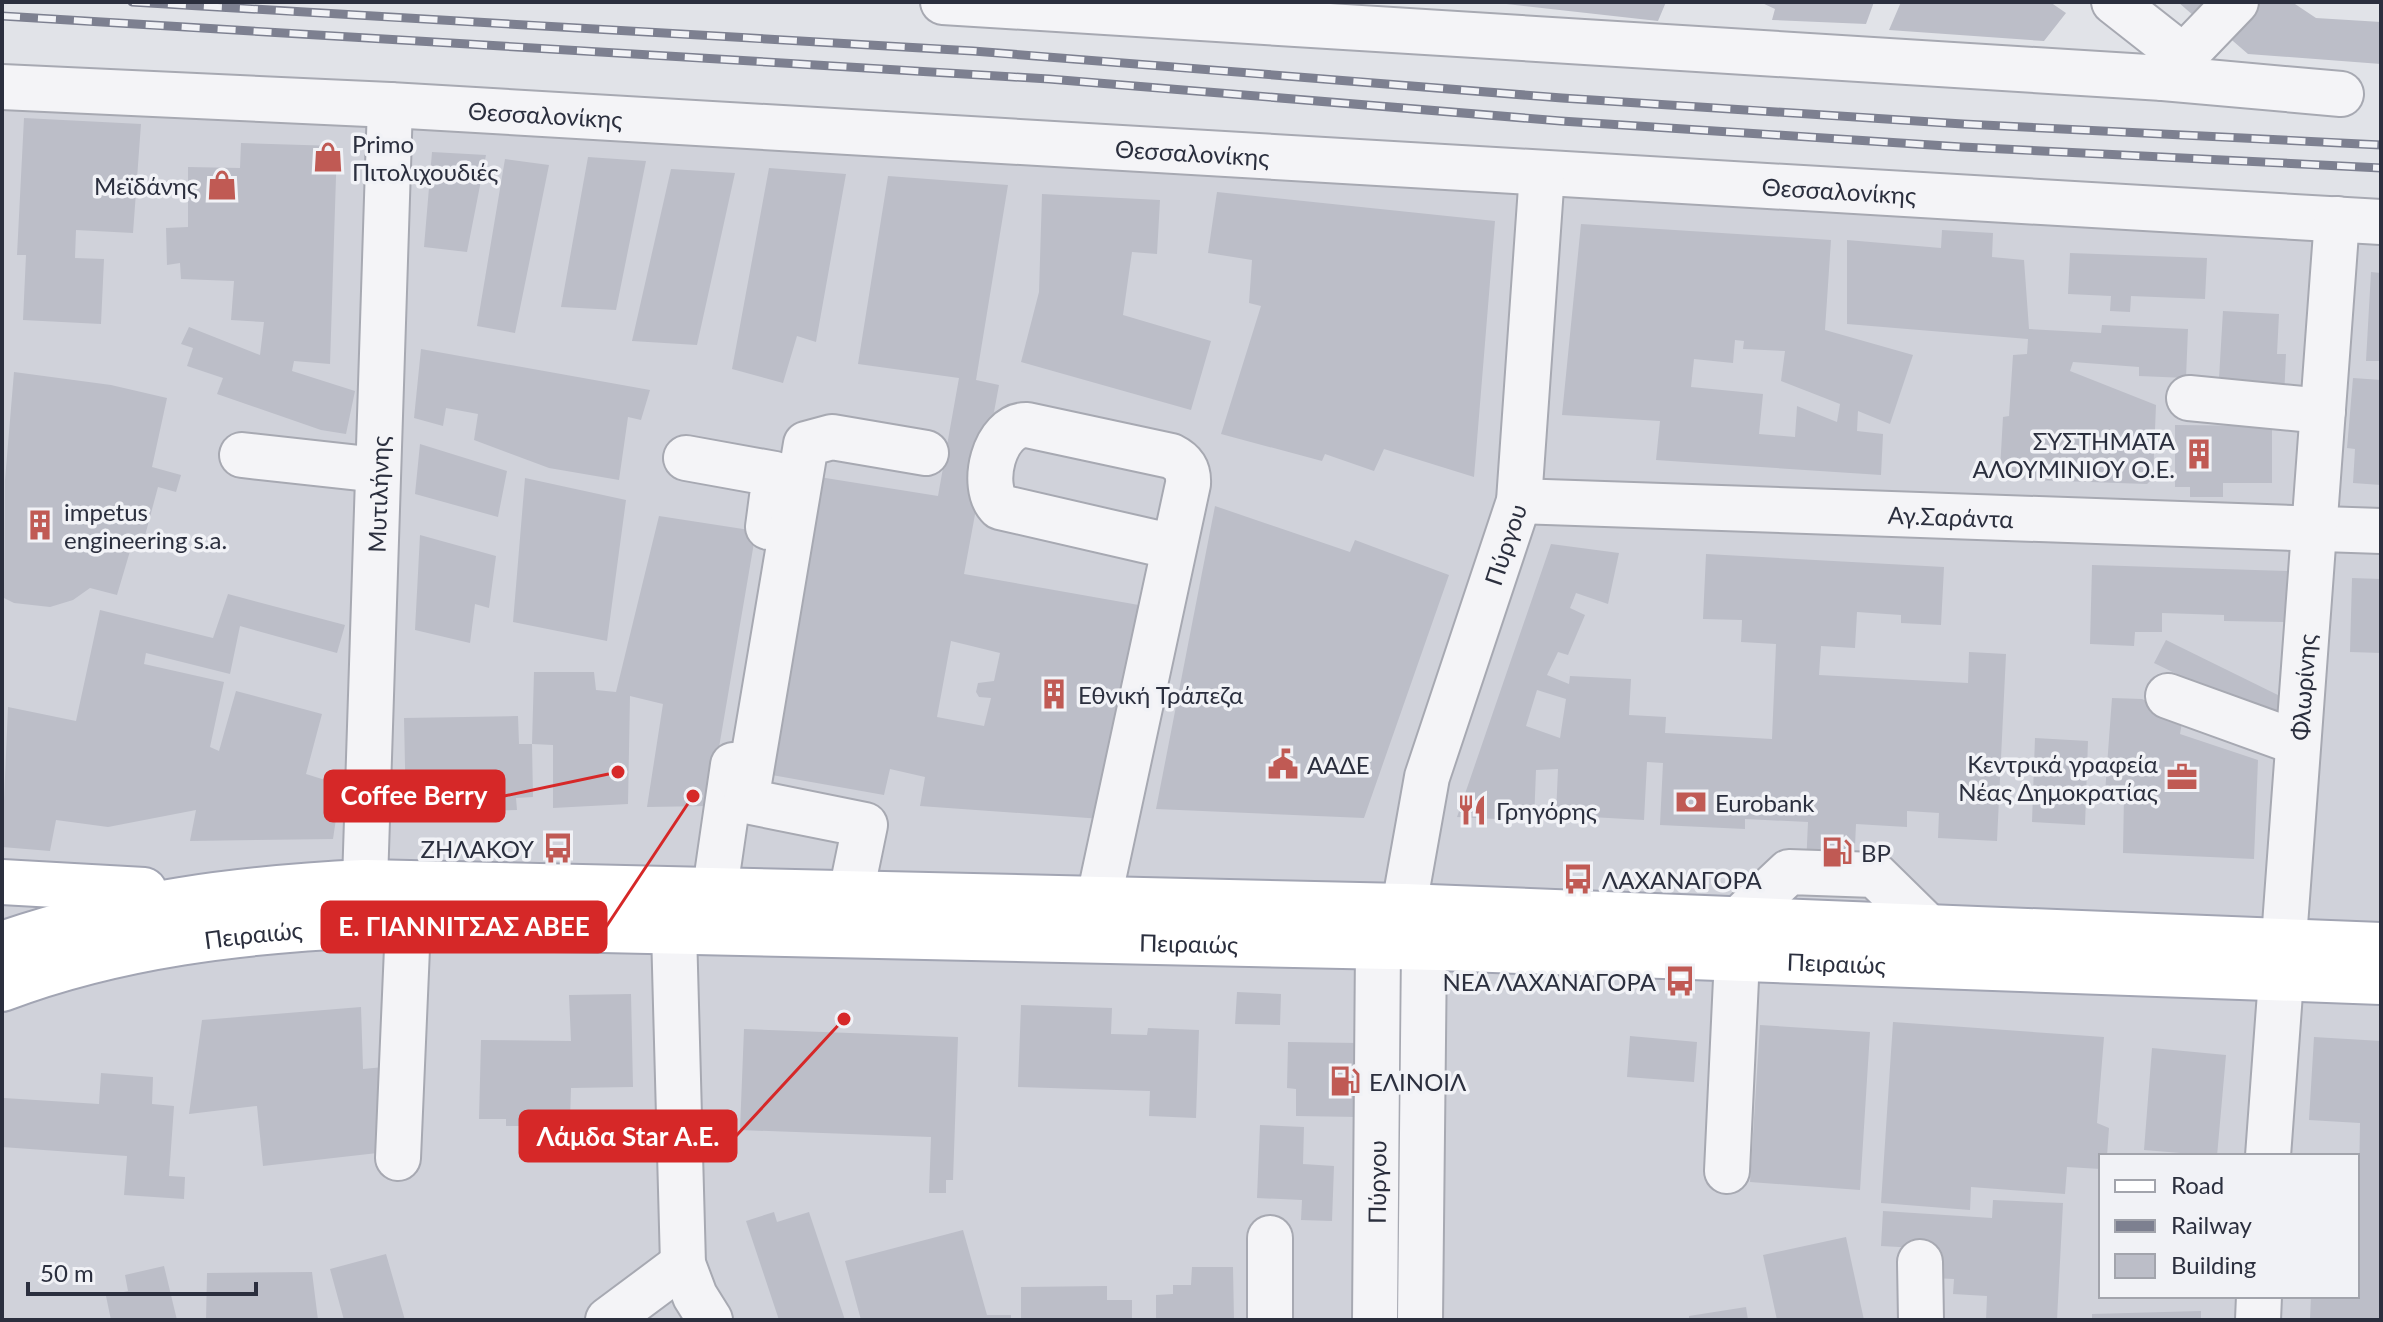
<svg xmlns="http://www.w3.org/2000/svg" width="2383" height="1322" viewBox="0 0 2383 1322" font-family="Lato,sans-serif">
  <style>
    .built { fill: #d0d2da; fill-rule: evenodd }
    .building { fill: #bcbec8; fill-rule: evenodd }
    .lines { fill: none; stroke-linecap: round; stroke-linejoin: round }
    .minor-casing { stroke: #a7a9b2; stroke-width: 48 }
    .major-casing { stroke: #a2a5b3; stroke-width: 48 }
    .minor { stroke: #f4f4f7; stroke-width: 44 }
    .major { stroke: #fff; stroke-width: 44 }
    .rail-casing { stroke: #7d8090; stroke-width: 9 }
    .rail { stroke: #f1f2f6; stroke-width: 6; stroke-dasharray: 18; stroke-linecap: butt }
    .labels { text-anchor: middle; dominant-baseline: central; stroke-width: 7; stroke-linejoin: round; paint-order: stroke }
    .street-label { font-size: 24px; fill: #2b2f3e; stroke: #f1f2f6 }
    .poi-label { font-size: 24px; fill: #2b2f3e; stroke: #f1f2f6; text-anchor: start }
    .leader { fill: none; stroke: #d62828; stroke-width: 3 }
    .callout-dot { fill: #d62828; stroke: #f1f2f6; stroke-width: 3 }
    .callout { fill: #d62828; stroke: #d62828; stroke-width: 3 }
    .callout-label { font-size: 26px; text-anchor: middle; font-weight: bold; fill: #fff }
  </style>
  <rect width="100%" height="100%" fill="#e1e3e8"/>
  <path class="built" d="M2,87L2381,237V1320H2ZM2101,1156H2357V1296H2101Z"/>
  <path class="building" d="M1489,2H1666L1658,21Z
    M1760,2H1874L1866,24L1772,20L1775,9Z
    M1901,2H2050L2066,13L2044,41L1889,30Z
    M2178,2H2220L2202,23Z
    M2254,2H2292L2316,18L2381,22V64L2248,54L2226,35Z
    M24,118L141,124L133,233L76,230L75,258L104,259L101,324L23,320L26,255H17Z
    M241,143L337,146L330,364L294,361L292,371L355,391L346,434L321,430L217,394L223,378L187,366L193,348L181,344L189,327L260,355L264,322L231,320L234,281L181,279L180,263L167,265L166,228L188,227V167L240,168Z
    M432,152L486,155L467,252L424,247Z
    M588,157L646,161L616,310L561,307Z
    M505,159L549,165L515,333L477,326Z
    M769,168L846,174L816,342L797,336L783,383L732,369Z
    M671,169L735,173L697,345L632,341Z
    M888,176L1008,185L976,380L999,385L964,574L1150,607L1102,819L920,806L925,777L890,769L884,795L761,773L813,476L938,496L959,378L858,364ZM951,641L1000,653L994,681L978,683L976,692L979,697L991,698L984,726L937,717Z
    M1217,192L1495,221L1474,477L1384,449L1374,471L1325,454L1322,461L1221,434L1261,306L1249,303L1252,260L1208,253Z
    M1042,194L1160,200L1157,254L1132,252L1123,315L1211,341L1191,410L1021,362L1039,292Z
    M1581,224L1831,240L1825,330L1913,355L1890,424L1858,411L1857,431L1883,434L1881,475L1656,460L1660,421L1562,415ZM1735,340L1744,341L1743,349L1785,351L1781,381L1840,404L1837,422L1797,406L1795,437L1759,434L1763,394L1691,387L1694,359L1733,363Z
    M1942,230L1993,233L1992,257L2024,260L2029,329L2101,333L2102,325L2188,329L2186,378L2139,376V367L2073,362L2070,371L2156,405L2153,478L2147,484L2005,479L2000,470L2003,417L2009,416L2013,355L2027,354L2028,339L1847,324V240L1941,248Z
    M2070,253L2207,258L2205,299L2131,296L2130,312L2110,311L2111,296L2068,294Z
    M2371,272L2381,273V361H2366Z
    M2223,311L2279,314L2277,354H2286L2284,398L2218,395Z
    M421,349L650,390L641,420L628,417L619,480L549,468L474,440L478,414L446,408L443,426L414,418Z
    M14,372L111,385L167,398L152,467L181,475L176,492L158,487L143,543L133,541L117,595L90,588L73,600L50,607L14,603L4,598L5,480Z
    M2353,378L2381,380V485L2353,483L2355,449L2347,448Z
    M2175,425L2272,426V483H2223V497H2190V487H2175Z
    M420,444L507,471L498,517L415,494Z
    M525,478L626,500L607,641L513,622Z
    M1215,506L1350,552L1355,540L1449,575L1364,818L1156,809Z
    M659,516L756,531L709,806L647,807L663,704L630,696L628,804L553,808V745L532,744L533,797L516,798L517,810L406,812L404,718L518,716L519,744H532L534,672H594L596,690L616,692Z
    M420,535L496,556L489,608L475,604L470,643L415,630Z
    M1551,544L1619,553L1608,604L1576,593L1570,608L1585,615L1568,655L1558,652L1547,675L1569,684L1570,676L1631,679L1629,715L1666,717L1665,733L1772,739L1776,644L1741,642L1742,620L1703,619L1706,554L1944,567L1941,625L1901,623V615L1857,612L1855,648L1821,646L1819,675L1968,683L1969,652L2006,654L1997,841L1938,838L1939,813L1907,811V827L1856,824L1854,868L1806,866L1808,822L1745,819V829L1660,825L1663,763L1647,762L1644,820L1556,815L1558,769L1536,770L1534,821L1457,817ZM1537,690L1566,699L1560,738L1526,726Z
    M2092,565L2287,571L2285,622L2224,621V615L2162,613V632H2135L2134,646L2090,644Z
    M2352,578L2381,579V653L2350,652Z
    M228,594L345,625L337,653L240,626L230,674L146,653L144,664L224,682L210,747L219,751L236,691L322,714L306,774L341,785L333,839L190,841L196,810L108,827L56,820L50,851L2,847L8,707L76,721L100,610L213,638Z
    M2166,640L2284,698L2286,727L2154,663Z
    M2112,698L2142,699L2183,717L2180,734L2258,760L2254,859L2123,853L2124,794L2105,793Z
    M2035,738L2088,741L2085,825L2032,822Z
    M1237,992L1281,994L1280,1025L1235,1024Z
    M631,994L633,1087L571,1088L570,1120H537V1126H506V1119H479L481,1040L571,1041L569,995Z
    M1021,1005L1112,1008L1111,1034L1147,1035L1148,1028L1199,1030L1196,1118L1149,1116L1150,1091L1018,1087Z
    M361,1007L363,1069L394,1066L395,1151L263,1166L257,1106L189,1114L202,1020Z
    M1893,1022L2104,1037L2097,1123L2109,1128L2107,1156H2101V1169L2067,1167L2065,1194L1971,1187L1970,1210L1881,1203Z
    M1760,1025L1870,1032L1860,1190L1750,1182Z
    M744,1029L958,1037L953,1180H946V1193H929L931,1137L740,1130Z
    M1630,1036L1697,1042L1694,1082L1627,1077Z
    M2314,1037L2381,1041V1320H2310L2311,1296H2357L2360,1123L2309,1120Z
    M1288,1042L1359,1043L1358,1117L1296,1116V1089L1287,1088Z
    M2152,1048L2226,1055L2217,1156L2144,1150Z
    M101,1073L153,1077L152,1104L174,1106L169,1176L185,1177L184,1199L124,1195L127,1156L2,1147L4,1098L99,1104Z
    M1260,1125L1304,1127L1303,1164L1334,1166L1332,1221L1301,1220L1302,1200L1257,1198Z
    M1993,1200L2063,1203L2057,1320H1986L1987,1296L1953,1294L1954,1279L1933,1278L1935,1249L1881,1246L1883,1211L1992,1218Z
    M774,1212L777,1222L809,1212L845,1320H779L746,1221Z
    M963,1230L987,1315H1011V1320H861L845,1261Z
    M1846,1237L1864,1320H1777L1763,1255Z
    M386,1254L405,1320H344L330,1269Z
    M164,1266L177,1320H111L106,1296L128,1291L125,1275Z
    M1192,1267H1233L1234,1320H1156V1295L1173,1294V1285H1191Z
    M312,1272L318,1320H206L207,1273Z
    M1107,1286V1300H1132V1320H1021V1287Z
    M1746,1307L1748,1320H1689V1316Z
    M2201,1311V1320H2092V1314Z"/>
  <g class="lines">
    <g class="minor-casing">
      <g id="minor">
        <path d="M943,2L2163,78L2341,94"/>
        <path d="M2114,2L2184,57"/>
        <path d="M2163,78L2236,2"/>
        <path id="s1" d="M2,87L390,105L2381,222"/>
        <path d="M2189,398L2323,411"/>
        <path d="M242,455L378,470"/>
        <path d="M686,458L775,474L768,527"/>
        <path id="s2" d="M1519,501L2381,531"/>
        <path d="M2168,696L2298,743"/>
        <path id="s3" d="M365,882L390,105"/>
        <path d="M715,889L733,765"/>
        <path d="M851,893L865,825L746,801L806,444L832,437L926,453"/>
        <path d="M1099,898L1188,484C1189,469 1183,462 1171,456L1027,425C994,424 979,487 1000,507L1174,547"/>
        <path d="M1409,915L1424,948L1420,1320"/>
        <path d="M1740,918L1789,872L1875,875L1927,926"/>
        <path d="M674,931L683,1264L695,1296L710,1320"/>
        <path id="s4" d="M2268,1156L2337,219"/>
        <path d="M398,1158L408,925"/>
        <path d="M1727,1171L1737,958"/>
        <path d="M1270,1238V1320"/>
        <path d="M1920,1262L1921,1320"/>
        <path d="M608,1320L683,1264"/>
        <path id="s5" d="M1375,1320L1378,947L1404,906L1427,777L1519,501L1542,173"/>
        <path d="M2258,1320L2259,1296"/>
      </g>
    </g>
    <g class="major-casing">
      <g id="major">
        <path d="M2,882L144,890"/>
        <path d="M2,944C119,903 242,888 365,882L1404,906L2381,945"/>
        <path id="s6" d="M2,989C118,945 242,931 365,925L1439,948L2381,982"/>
      </g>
    </g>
    <use href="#minor" class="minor"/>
    <use href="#major" class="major"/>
    <g class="rail-casing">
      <path id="rail" d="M132,2L973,51L1562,98L1963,124L2381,145
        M2,16L1049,79L1561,121L1962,147L2381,168"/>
    </g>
    <use href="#rail" class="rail"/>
  </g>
  <defs>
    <g id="shop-bare" transform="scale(2.4)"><path d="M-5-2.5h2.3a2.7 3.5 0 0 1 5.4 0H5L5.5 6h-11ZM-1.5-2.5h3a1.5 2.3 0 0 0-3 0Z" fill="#c05a54" stroke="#f1f2f6" stroke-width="2.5" paint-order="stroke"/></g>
    <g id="building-bare" transform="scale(2.4)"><path d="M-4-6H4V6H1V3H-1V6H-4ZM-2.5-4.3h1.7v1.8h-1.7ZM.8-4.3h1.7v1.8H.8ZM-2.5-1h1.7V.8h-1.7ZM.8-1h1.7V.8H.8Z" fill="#c05a54" stroke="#f1f2f6" stroke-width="2.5" paint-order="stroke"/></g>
    <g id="civic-bare" transform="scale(2.4)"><path d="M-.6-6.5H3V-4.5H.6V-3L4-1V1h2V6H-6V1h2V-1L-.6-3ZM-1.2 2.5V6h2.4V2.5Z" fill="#c05a54" stroke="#f1f2f6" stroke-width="2.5" paint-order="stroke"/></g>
    <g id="office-bare" transform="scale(2.4)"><path d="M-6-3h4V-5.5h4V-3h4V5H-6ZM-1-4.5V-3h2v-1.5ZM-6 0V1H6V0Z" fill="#c05a54" stroke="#f1f2f6" stroke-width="2.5" paint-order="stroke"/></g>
    <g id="bank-bare" transform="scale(2.4)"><path d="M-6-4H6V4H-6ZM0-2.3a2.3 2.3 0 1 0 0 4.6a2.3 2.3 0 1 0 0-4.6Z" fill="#c05a54" stroke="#f1f2f6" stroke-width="2.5" paint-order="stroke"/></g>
    <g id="restaurant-bare" transform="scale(2.4)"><path d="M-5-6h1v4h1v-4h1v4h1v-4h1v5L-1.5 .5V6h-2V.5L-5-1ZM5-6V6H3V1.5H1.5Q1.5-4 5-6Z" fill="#c05a54" stroke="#f1f2f6" stroke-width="2.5" paint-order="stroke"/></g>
    <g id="bus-bare" transform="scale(2.4)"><path d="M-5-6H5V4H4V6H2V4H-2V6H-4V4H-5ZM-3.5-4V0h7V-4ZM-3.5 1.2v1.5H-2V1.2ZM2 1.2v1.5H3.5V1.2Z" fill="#c05a54" stroke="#f1f2f6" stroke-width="2.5" paint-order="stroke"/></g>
    <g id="fuel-bare" transform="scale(2.4)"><path d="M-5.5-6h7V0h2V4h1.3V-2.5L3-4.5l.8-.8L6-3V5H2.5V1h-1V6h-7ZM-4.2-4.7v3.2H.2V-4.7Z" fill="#c05a54" stroke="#f1f2f6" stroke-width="2.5" paint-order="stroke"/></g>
  </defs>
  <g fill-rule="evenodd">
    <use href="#shop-bare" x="328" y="157"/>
    <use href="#shop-bare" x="222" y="185"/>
    <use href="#building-bare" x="2199" y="454"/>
    <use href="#building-bare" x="40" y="525"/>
    <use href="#building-bare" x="1054" y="694"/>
    <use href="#civic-bare" x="1283" y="764"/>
    <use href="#office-bare" x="2182" y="777"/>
    <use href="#bank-bare" x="1691" y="802"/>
    <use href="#restaurant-bare" x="1472" y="810"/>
    <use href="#bus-bare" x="558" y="848"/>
    <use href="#fuel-bare" x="1837" y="852"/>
    <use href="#bus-bare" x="1578" y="879"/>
    <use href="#bus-bare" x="1680" y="981"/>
    <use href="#fuel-bare" x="1345" y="1081"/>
  </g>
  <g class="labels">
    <g class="street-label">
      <text stroke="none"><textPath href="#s1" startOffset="544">Θεσσαλονίκης</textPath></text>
      <text stroke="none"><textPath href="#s1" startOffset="1192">Θεσσαλονίκης</textPath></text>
      <text stroke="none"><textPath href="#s1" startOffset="1840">Θεσσαλονίκης</textPath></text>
      <text stroke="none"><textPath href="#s3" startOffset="388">Μυτιλήνης</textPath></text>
      <text stroke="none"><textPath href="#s2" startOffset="432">Αγ.Σαράντα</textPath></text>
      <text stroke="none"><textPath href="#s5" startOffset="798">Πύργου</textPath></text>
      <text stroke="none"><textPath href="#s4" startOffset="470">Φλωρίνης</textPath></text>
      <text stroke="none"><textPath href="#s6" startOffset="258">Πειραιώς</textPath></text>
      <text stroke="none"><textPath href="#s6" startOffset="1194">Πειραιώς</textPath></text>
      <text stroke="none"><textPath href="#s6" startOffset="1842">Πειραιώς</textPath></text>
      <text stroke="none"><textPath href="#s5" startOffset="138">Πύργου</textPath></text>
    </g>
    <g class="poi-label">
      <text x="352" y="143">Primo<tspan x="352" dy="28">Πιτολιχουδιές</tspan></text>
      <text x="198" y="185" text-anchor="end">Μεϊδάνης</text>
      <text x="2175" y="440" text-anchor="end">ΣΥΣΤΗΜΑΤΑ<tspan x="2175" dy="28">ΑΛΟΥΜΙΝΙΟΥ Ο.Ε.</tspan></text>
      <text x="64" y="511">impetus<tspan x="64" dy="28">engineering s.a.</tspan></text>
      <text x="1078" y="694">Εθνική Τράπεζα</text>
      <text x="2158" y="763" text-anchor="end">Κεντρικά γραφεία<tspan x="2158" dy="28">Νέας Δημοκρατίας</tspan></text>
      <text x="1307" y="764">ΑΑΔΕ</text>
      <text x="1715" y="802">Eurobank</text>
      <text x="1496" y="810">Γρηγόρης</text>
      <text x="534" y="848" text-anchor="end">ΖΗΛΑΚΟΥ</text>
      <text x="1861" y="852">BP</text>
      <text x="1602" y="879">ΛΑΧΑΝΑΓΟΡΑ</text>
      <text x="1656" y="981" text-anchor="end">ΝΕΑ ΛΑΧΑΝΑΓΟΡΑ</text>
      <text x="1369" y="1081">ΕΛΙΝΟΙΛ</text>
    </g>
  </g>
  <path class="leader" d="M618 772L504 796M693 796L606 927M844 1019L736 1136"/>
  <g class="callout-dot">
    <circle cx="618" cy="772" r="8"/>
    <circle cx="693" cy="796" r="8"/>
    <circle cx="844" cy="1019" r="8"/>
  </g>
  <g class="callout">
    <rect x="325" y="771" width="179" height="50" rx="8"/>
    <rect x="322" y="902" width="284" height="50" rx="8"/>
    <rect x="520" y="1111" width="216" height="50" rx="8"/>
  </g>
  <g class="callout-label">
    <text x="414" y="805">Coffee Berry</text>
    <text x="464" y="936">Ε. ΓΙΑΝΝΙΤΣΑΣ ΑΒΕΕ</text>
    <text x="628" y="1146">Λάμδα Star Α.Ε.</text>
  </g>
  <rect width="2383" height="1322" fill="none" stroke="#2b2f3e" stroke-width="8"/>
  <rect x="2099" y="1154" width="260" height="144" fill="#f1f2f6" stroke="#a2a4ac" stroke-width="2"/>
  <rect x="2115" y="1180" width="40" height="12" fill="#ffffff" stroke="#a2a4ac" stroke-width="2"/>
  <text x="2171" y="1194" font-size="24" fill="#2b2f3e">Road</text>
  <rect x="2115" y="1220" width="40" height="12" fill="#7d8090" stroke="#a2a4ac" stroke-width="2"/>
  <text x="2171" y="1234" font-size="24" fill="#2b2f3e">Railway</text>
  <rect x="2115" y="1254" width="40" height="24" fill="#bcbec8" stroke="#a2a4ac" stroke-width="2"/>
  <text x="2171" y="1274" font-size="24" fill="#2b2f3e">Building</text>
  <path d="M28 1282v12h228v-12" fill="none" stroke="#2b2f3e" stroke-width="4"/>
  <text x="40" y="1282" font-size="24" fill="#2b2f3e" stroke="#f1f2f6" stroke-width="6" paint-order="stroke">50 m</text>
</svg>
